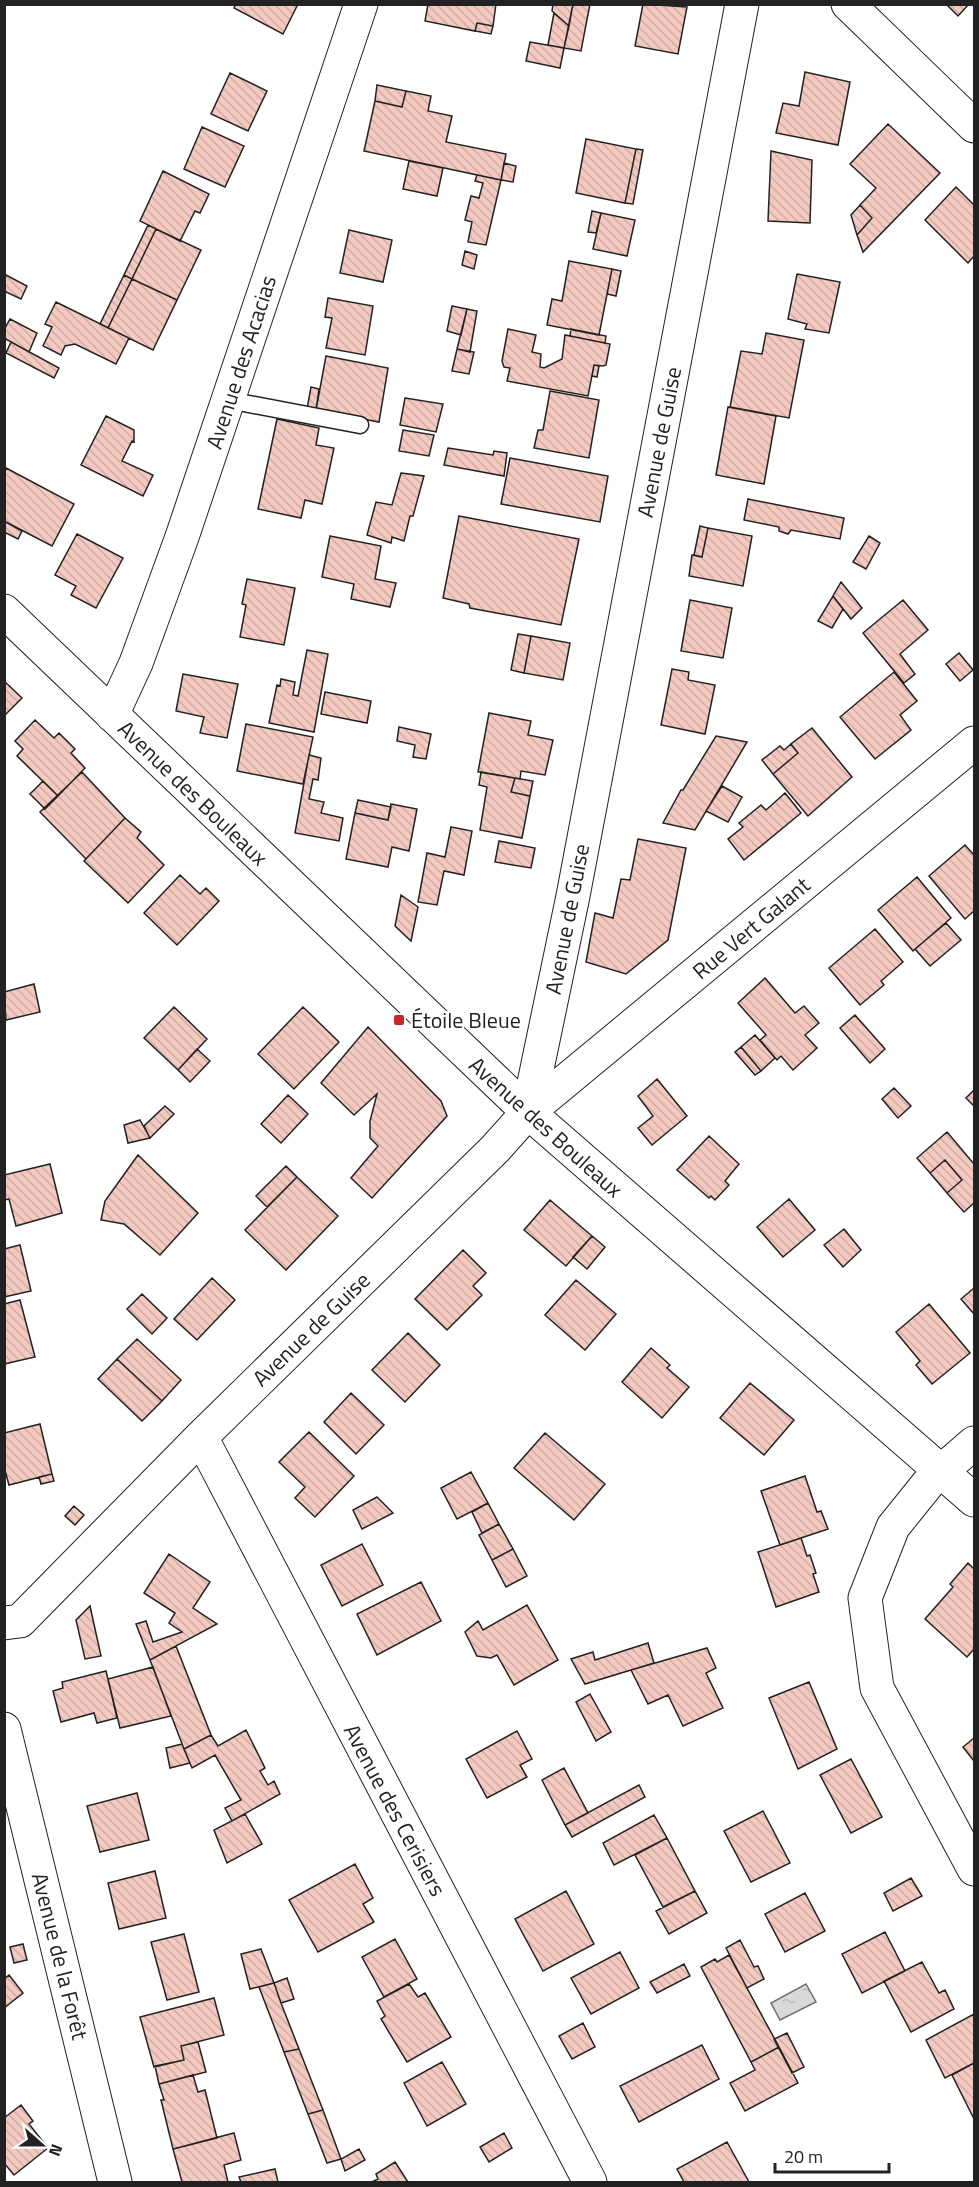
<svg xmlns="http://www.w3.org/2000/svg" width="979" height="2187" viewBox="0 0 979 2187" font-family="'Titillium Web',sans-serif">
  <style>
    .water { fill: url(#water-ripples); stroke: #6f6f6f; stroke-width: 1.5 }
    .building { fill: url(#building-back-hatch); stroke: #222; stroke-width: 1.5 }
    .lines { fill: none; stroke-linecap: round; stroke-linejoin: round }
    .service-casing { stroke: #222; stroke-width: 19 }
    .minor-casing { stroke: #222; stroke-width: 35 }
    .service { stroke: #fff; stroke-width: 16 }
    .minor { stroke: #fff; stroke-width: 33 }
    .poi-dot { fill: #c62828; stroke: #fff; stroke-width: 2 }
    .labels { text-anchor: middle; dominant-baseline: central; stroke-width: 4.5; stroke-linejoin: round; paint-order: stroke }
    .street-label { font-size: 22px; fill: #222; stroke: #fff }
    .poi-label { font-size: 22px; fill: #222; stroke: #fff; text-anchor: start }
  </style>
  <defs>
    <pattern id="water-ripples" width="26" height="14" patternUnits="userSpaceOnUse" patternTransform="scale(1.5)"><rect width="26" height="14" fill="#d9d9d9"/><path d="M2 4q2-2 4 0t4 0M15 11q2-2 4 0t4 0" fill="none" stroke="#bababa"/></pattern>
    <pattern id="building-back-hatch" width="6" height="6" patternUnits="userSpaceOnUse" patternTransform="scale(1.5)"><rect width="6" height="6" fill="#f3c9c0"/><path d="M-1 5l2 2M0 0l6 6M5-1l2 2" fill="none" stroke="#d0aca5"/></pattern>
  </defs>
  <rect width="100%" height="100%" fill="#fff"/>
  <path class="water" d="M806,1984L816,2002L780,2020L771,2003Z"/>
  <path class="building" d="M236,4H298L283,34L234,8Z
    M428,4H496L493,26L477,23L475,31L425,21Z
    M553,4H573L569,26L552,11Z
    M573,4H590L581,51L564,48Z
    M643,4L687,7L678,54L635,46Z
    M946,4H969L958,16Z
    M554,13L569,26L564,48L548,45Z
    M477,23L493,26L491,34L475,31Z
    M530,42L564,48L560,68L526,61Z
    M805,72L850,82L838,145L776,133L783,103L799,106Z
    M230,73L267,91L248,131L211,114Z
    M377,85L406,91L402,107L375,101Z
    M406,91L431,96L428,111L452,116L446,142L506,154L501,180L364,151L375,101L402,107Z
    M888,124L940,173L863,252L857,235L872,218L860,205L876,188L850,164Z
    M202,127L244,146L225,187L184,169Z
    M586,139L636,149L625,203L576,193Z
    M636,149L643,150L633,204L625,203Z
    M771,151L812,160L810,223L768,221Z
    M409,161L443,168L437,196L403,189Z
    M504,163L516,166L513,182L501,180Z
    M163,171L209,194L200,213L195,211L180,241L140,221Z
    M477,175L501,180L486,245L468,242L472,222L465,220L471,196L479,198L483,183L475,181Z
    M956,187L974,205V256L968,263L925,220Z
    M860,205L872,218L857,235L851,215Z
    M592,211L601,213L596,233L588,232Z
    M601,213L635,220L627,256L593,249Z
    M148,225L156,229L132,279L124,275Z
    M156,229L201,250L177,300L132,279Z
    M349,230L392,240L383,282L340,273Z
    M465,251L477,255L474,269L462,265Z
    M569,261L612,269L599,335L547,325L552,299L562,301Z
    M612,269L621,271L616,296L607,294Z
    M4,274L27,286L21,299L4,291Z
    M797,274L840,282L829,333L805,329L807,324L788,319Z
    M124,275L132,279L108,328L100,324Z
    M132,279L177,300L153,350L108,328Z
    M328,298L373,306L365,355L326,348L332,318L325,317Z
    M56,302L129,338L116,364L75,344L65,346L61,355L43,346L52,327L45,324Z
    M452,306L467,309L461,335L447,331Z
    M467,309L477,311L470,352L457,349Z
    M10,319L37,333L29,352L4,338V330Z
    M508,329L536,335L532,352L541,354L540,367L544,368L562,359L565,335L610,344L606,365L603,366L594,365L588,396L507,381L510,368L504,367L502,361Z
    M571,329L606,336L605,343L570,336Z
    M766,333L804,340L789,418L730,407L741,351L762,354Z
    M11,342L59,368L54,378L6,353Z
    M457,349L474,352L469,374L452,371Z
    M326,356L388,368L379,422L316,410Z
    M594,365L599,366L597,377L592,376Z
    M311,387L319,389L316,410L307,409Z
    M550,391L599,400L589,458L534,448L538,430H543Z
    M405,398L443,404L436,432L400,425Z
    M728,407L776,416L764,484L716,475Z
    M106,416L134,430V442L132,441L122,461L153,475L143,496L81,465Z
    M277,419L319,428L316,445L334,448L322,504L305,500L301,518L258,509Z
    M403,430L434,435L429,456L399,451Z
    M448,448L493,455L494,451L507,453L504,476L444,465Z
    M510,458L608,476L600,522L501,504Z
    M6,468L74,504L52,546L4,521V471Z
    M401,473L424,476L413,516H410L404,541L392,537L391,543L367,535L376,502L392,505Z
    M748,499L844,518L840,539L791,530L788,534L779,531V527L744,520Z
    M459,516L579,539L561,625L470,608L469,604L443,598Z
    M4,521L22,531L18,539L4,532Z
    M700,526L708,528L702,557L694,555Z
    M708,528L752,536L743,586L689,576L692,555L702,557Z
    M77,534L123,558L96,608L71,595L76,586L55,575Z
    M330,536L381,546L375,579L396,583L390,607L351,599L354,584L322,577Z
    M869,536L880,543L866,569L853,562Z
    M247,579L295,588L284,645L240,637L246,605L242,604Z
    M841,582L862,608L851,619L833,596Z
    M833,596L843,609L832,628L818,621Z
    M690,600L732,608L723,658L681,651Z
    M903,600L928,630L900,654L915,674L904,683L863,633Z
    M518,634L531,636L524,673L511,670Z
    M531,636L570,643L563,680L524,673Z
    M307,650L328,654L314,732L269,723L277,685L280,686L281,679L295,682L293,695L298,696Z
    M959,653L973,670L960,681L946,664Z
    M672,669L689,672L688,680L715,685L705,734L661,725Z
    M894,672L917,701L900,715L911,730L875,759L840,717Z
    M183,674L238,684L227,738L200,733L204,717L176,711Z
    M4,681L22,698L4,716Z
    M325,692L371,701L367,723L321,714Z
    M489,713L531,721L528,735L553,740L545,775L521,771L520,779L478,772Z
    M35,720L54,738L59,733L75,749L71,753L85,768L58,796L17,756L23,749L15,741Z
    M246,724L313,737L303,784L237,771Z
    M399,727L431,734L426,759L413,757L415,745L397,741Z
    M812,728L852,777L808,816L773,774L798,753L791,744Z
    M716,736L747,742L695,830L663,823L681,790H683Z
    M791,744L798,753L773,774L762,760L780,746L784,750Z
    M309,755L321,758L318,780L313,779L309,799L324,802L321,813L343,818L339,841L295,833Z
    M82,772L125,818L86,859L40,812Z
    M481,772L515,778L511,792L530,796L522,838L480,830L487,787L479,785Z
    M515,778L533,781L530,796L511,792Z
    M43,781L58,796L45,809L30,794Z
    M722,786L742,797L728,822L706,811Z
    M785,793L801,813L744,860L728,839L743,827L739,823L761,805L766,810Z
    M358,800L391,807L388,820L355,813Z
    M391,804L417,809L409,851L392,847L388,867L346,859L355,813L388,820Z
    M125,818L141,832L137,838L164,865L128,903L84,861Z
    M451,827L472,831L464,875L444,871L437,905L418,902L427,853L445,857Z
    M638,839L686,848L668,940L626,974L586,962L595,913L613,918L621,879L630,880Z
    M499,841L535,848L531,868L495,862Z
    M965,845L974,855V911L965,919L929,876Z
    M180,875L200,894L206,888L219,901L177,945L144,913Z
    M917,877L951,918L913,951L878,910Z
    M401,895L418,907L411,941L395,926Z
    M946,923L961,940L930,966L915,949Z
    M875,929L903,962L881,981L884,985L860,1005L829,968Z
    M765,978L795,1013L804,1006L819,1023L805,1035L817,1048L793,1070L781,1056L777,1060L760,1040L766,1035L738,1003Z
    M34,984L40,1012L6,1020L4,992Z
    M174,1007L207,1039L178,1070L144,1038Z
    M303,1007L339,1042L294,1089L258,1054Z
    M855,1015L885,1049L870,1063L840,1028Z
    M368,1027L441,1101L447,1116L372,1198L351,1178L378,1146L370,1138V1121L377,1094L354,1115L321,1083Z
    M755,1035L775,1058L761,1071L741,1047Z
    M741,1047L761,1071L755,1075L735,1052Z
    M197,1049L210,1061L190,1082L178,1070Z
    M657,1079L687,1116L652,1145L638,1128L653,1116L638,1096Z
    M894,1088L911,1106L898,1118L882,1099Z
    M974,1090V1106L966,1098Z
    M288,1095L308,1114L281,1143L261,1124Z
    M165,1106L174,1114L150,1138L144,1126Z
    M140,1120L150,1138L128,1143L124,1125Z
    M947,1132L974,1164V1203L964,1212L947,1193L962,1180L945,1160L930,1173L917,1158Z
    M709,1136L739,1164L725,1181L729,1185L715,1200L711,1196L709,1198L677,1170Z
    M138,1155L198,1213L160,1255L124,1224L101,1220L105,1201Z
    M945,1160L962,1180L947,1193L930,1173Z
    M50,1164L62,1213L16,1226L9,1199L4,1200V1175Z
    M286,1166L297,1177L267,1207L256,1196Z
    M297,1177L338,1216L286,1270L245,1230Z
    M789,1199L815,1230L783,1257L757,1227Z
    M550,1200L592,1236L566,1266L524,1230Z
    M844,1229L861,1250L843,1267L824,1245Z
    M592,1236L605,1247L587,1269L573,1257Z
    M20,1245L31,1291L4,1297V1249Z
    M463,1250L486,1273L473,1286L482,1295L447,1330L415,1299Z
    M212,1278L235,1300L197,1340L174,1319Z
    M576,1280L616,1314L585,1350L545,1315Z
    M974,1288V1314L961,1299Z
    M142,1294L167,1318L152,1334L127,1309Z
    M20,1300L35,1357L4,1364V1304Z
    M929,1304L970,1353L932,1384L916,1365L920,1361L896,1332Z
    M408,1333L440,1365L405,1402L372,1370Z
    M137,1339L181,1380L162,1401L117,1359Z
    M651,1348L670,1365L667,1368L689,1387L662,1418L622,1382Z
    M117,1359L162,1401L142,1421L98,1379Z
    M750,1383L794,1420L764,1455L720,1418Z
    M351,1393L384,1425L356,1454L324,1422Z
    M40,1424L52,1474L9,1485L4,1467V1433Z
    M309,1432L354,1476L315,1517L295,1498L305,1487L279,1462Z
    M545,1433L605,1484L574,1520L514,1468Z
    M471,1472L488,1503L457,1519L441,1488Z
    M52,1474L54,1481L41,1484L39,1477Z
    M805,1476L817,1512L821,1511L828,1529L780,1545L761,1491Z
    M377,1497L393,1513L362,1529L353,1510Z
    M488,1503L499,1524L482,1533L472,1512Z
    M74,1506L84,1515L75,1525L65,1516Z
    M499,1524L513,1549L492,1560L479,1535Z
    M801,1538L807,1556L810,1555L816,1573L813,1574L819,1592L776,1607L758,1552Z
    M362,1544L383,1585L342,1606L321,1565Z
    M513,1549L527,1576L506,1587L492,1560Z
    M169,1554L210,1582L193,1608L217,1624L150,1660L136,1624L146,1621L153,1642L182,1632L169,1623L175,1613L144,1593Z
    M968,1563L974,1569V1649L967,1657L925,1619L953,1587L950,1584Z
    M421,1582L441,1621L377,1655L357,1614Z
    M527,1605L558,1660L514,1685L497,1655L491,1658L477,1656L465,1632L478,1621L483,1630Z
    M90,1606L101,1656L85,1659L76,1620Z
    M648,1643L654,1663L585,1684L571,1659L593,1652L595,1660Z
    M176,1646L211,1735L184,1749L150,1660Z
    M707,1648L716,1668L706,1673L723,1708L683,1726L668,1695L648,1704L631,1670Z
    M153,1667L171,1716L120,1728L108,1679Z
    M106,1671L117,1718L97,1723L94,1713L61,1722L53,1691L63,1688L62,1682Z
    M809,1682L837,1749L798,1769L769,1698Z
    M590,1694L611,1732L596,1741L576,1702Z
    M246,1730L265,1768L260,1771L268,1785L274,1781L280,1794L232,1821L225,1808L241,1800L215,1755L192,1768L184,1749L211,1735L218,1746Z
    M517,1731L532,1759L520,1765L527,1777L487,1798L466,1759Z
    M974,1738V1761L963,1747Z
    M182,1744L190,1763L170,1768L166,1748Z
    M851,1759L882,1817L851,1833L820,1775Z
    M564,1768L588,1813L565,1825L542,1780Z
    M639,1785L645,1797L572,1837L565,1825Z
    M137,1793L149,1840L100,1852L87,1806Z
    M763,1811L790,1863L751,1882L724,1831Z
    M245,1814L262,1844L227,1863L214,1830Z
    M654,1815L667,1838L614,1865L603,1843Z
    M667,1838L695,1891L663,1907L635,1855Z
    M355,1864L373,1898L363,1904L374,1922L318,1952L289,1900Z
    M155,1871L166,1918L119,1929L108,1883Z
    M911,1878L922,1896L893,1911L884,1893Z
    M566,1891L594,1944L543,1971L515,1919Z
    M695,1891L707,1913L669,1934L656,1911Z
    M805,1893L825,1931L785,1952L765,1914Z
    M885,1932L905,1971L862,1993L842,1954Z
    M184,1934L199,1992L167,2000L151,1942Z
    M395,1939L417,1979L384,1997L362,1957Z
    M740,1940L754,1967L758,1966L764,1979L747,1988L726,1948Z
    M23,1944L27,1960L14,1963L10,1947Z
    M261,1949L274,1983L250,1989L241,1954Z
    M620,1952L639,1988L591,2014L571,1978Z
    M729,1955L779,2047L751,2062L701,1967L715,1959L717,1962Z
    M922,1962L939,1993L945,1990L954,2009L911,2032L884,1981Z
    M684,1964L690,1976L657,1993L650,1982Z
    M9,1975L23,1993L4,2008V1979Z
    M287,1978L294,1999L281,2003L274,1983Z
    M274,1983L281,2003L299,2049L284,2052L259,1987Z
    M409,1984L418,1997L425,1993L451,2037L407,2062L381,2019L385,2016L377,2001Z
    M214,1998L224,2035L181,2046L184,2060L154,2067L140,2017Z
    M974,2014V2063L945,2078L926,2040Z
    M583,2023L595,2047L572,2059L559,2036Z
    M787,2033L804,2067L792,2073L774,2039Z
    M198,2042L206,2072L159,2084L155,2066L184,2060L181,2046Z
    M702,2045L719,2079L639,2122L620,2086Z
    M779,2047L798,2083L745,2111L730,2083L755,2070L751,2062Z
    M299,2049L323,2110L308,2114L284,2052Z
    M442,2062L466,2104L427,2126L404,2083Z
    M974,2063V2119L952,2075Z
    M193,2075L198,2092L205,2090L217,2138L173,2149L161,2100H164L159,2084Z
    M21,2105L33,2121L29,2124L48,2148L14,2175L4,2163V2118Z
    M323,2110L341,2159L327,2163L308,2114Z
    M234,2133L241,2160L224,2165L228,2182H182L173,2149Z
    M504,2133L512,2148L489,2162L480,2147Z
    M727,2142L749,2182H684L677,2169Z
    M359,2149L365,2160L345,2171L341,2159Z
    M395,2162L408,2182H372L378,2179L376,2174Z
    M275,2169L278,2182H241L239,2177Z"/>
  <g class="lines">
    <g class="service-casing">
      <path id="service" d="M228,400L360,425"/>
    </g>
    <g class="minor-casing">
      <path id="minor" d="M848,4L974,126
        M4,611L528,1112L974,1500
        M112,715L136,663L182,537L361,4
        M528,1112L573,896L742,4
        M201,1437L590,2182
        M974,1443L930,1481L893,1527L865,1598L877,1688L974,1869
        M4,1623L20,1621L201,1437L495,1149L528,1112L974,743
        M4,1729L115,2182"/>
    </g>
    <use href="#service" class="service"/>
    <use href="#minor" class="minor"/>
  </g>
  <rect class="poi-dot" x="393" y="1014" width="12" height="12" rx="3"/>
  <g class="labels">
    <g class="street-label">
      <text transform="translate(241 362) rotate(-72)">Avenue des Acacias</text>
      <text transform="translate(659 442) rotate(-79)">Avenue de Guise</text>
      <text transform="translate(193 793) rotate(44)">Avenue des Bouleaux</text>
      <text transform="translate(567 919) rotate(-79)">Avenue de Guise</text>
      <text transform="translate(751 928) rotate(-40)">Rue Vert Galant</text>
      <text transform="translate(546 1127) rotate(42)">Avenue des Bouleaux</text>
      <text transform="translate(311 1329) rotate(-44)">Avenue de Guise</text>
      <text transform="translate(395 1810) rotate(62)">Avenue des Cerisiers</text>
      <text transform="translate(60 1956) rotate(76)">Avenue de la Forêt</text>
    </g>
    <g class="poi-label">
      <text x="411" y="1020">Étoile Bleue</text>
    </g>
  </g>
  <rect width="979" height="2187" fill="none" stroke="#222222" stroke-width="12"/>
  <g transform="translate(42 2145) rotate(111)" stroke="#ffffff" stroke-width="4.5" paint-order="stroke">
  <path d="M0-4.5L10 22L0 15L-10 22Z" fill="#222222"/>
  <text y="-9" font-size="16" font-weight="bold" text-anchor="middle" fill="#222222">N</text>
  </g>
  <path d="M775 2163v9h114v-9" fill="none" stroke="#222222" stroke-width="3"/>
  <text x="784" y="2163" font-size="18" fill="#222222" stroke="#ffffff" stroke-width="4.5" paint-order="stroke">20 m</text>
</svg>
